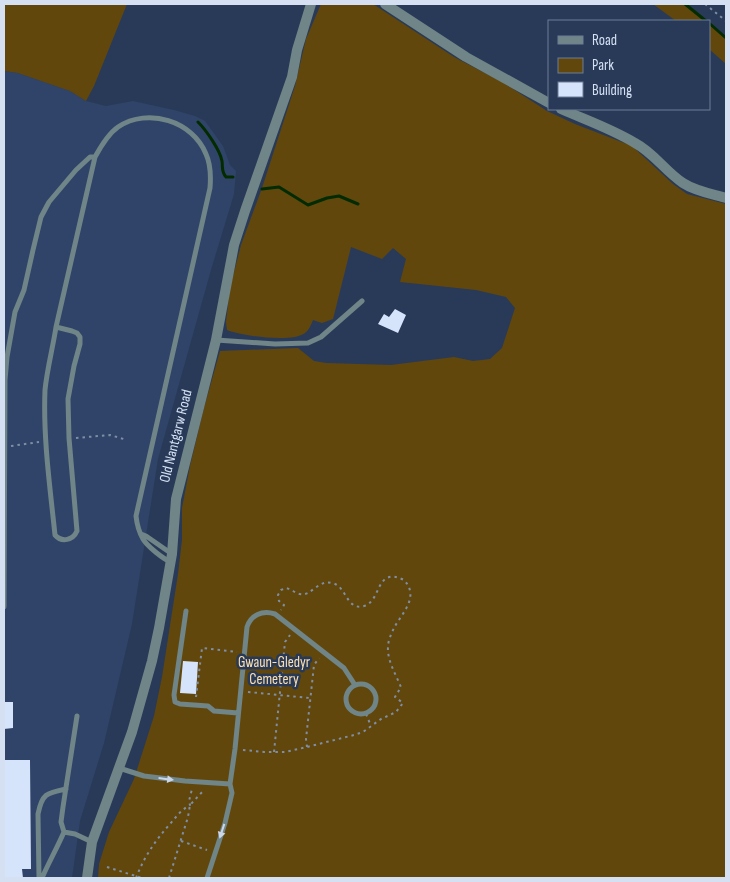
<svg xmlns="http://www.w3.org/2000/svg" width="730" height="882" viewBox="0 0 730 882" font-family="'Sofia Sans Condensed',sans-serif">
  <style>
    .built { fill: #2f4468 }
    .green { fill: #62470d }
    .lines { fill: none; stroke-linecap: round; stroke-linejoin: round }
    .stream { stroke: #022c00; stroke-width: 3 }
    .building { fill: #d6e4fb }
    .path { stroke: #7f8ea6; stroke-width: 2; stroke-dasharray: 2.5 4; stroke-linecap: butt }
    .service { stroke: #6f8587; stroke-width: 5 }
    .minor { stroke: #6f8587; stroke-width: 10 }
    .oneway { fill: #cbd7e8 }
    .labels { text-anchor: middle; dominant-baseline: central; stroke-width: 5; stroke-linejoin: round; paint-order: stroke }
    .street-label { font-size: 15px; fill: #d5e0f3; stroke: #283a58 }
    .park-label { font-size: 15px; fill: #fde0af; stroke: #283a58 }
  </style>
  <rect width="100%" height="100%" fill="#283a58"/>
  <path class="built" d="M4,71L18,73L70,91L86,101L106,106L133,101L174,110L195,116L205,121L223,146L230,165L236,171L234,194L211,270L158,459L132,624L104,743L80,821L72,878H4Z"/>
  <path class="green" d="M4,4H127L94,86L86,101L70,91L18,73L4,71Z
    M321,4H373L454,57L502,82L547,111L575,124L632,146L673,184L687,194L726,204V878H98L99,864L109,832L134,779L154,716L162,677L178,574L182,540V508L190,466L204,408L220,351L298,348L314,361L326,363L391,365L454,357L473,361L490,359L502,348L515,308L506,297L476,290L400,282L406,259L393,248L382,259L351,247L333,319L322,323L313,320C311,325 309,330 305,333C292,343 242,336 227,330L226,322L230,288L241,245L262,188L295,86L306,39Z
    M653,4H685L706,21H676Z
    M709,23L726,38V64L709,49Z"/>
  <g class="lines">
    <path class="stream" d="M685,4L706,21
      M709,23L726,38
      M198,122C206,130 220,150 222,161C223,168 221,171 226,177H233
      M262,189L279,187L308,205L327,198L339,196L358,204"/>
  </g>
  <path class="building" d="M395,309L406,315L398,333L378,324L384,314L389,317Z
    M183,661L198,662L196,694L180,693Z
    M4,702H13V728L4,729Z
    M4,760H30L31,869H22L23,878H4Z"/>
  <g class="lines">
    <path class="path" d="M705,4L726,21
      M76,438L110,435L127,440
      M11,446L39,442
      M248,692L310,698
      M196,697L202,648L237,652
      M366,714L371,726
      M307,747L306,739L314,665L319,658
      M243,750L264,752H285L307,747L354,735L363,732L381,719L396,712L403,703L395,697L401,687C396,675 387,660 388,647C388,641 391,634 394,628C402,613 420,597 404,580C375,566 382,601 364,606C346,611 347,586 332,583C318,579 311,597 300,594C295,593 291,589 286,588L281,590L278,595L279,601L284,605L281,610
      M274,752L285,642L290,635
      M181,841L207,850
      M107,867L142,878
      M136,878C144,857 155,841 170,824C176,817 181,810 190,805L189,801L192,789
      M169,878L188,817L190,805L204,790"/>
    <path class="service" d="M56,327C53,347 47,369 45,390C43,438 50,487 55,535C62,543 73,540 77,531L69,438L68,399L74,366L80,344V337L77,333L72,331L56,327L95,157C101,146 108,134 118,127C148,107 193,121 206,154C211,165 211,176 210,188L136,516C137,525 139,532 143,539C147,546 163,559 171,562
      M216,340L275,344L308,343L321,337L362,301
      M141,534L146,536L172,554
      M4,607L5,380L7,357L15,312L24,290L33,250L41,217L49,202L76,170L90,157H95
      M186,611L174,695L175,702L180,704L208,706L214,711L238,713
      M346 699a15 15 0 1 1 30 0a15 15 0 1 1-30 0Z
      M119,768L144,776L185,781L230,784
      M64,832L61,822L63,807L77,716
      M39,878L38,814C42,794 46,793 66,789
      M42,878C49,862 57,848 64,832L75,834L92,842
      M207,878L225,823L232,793L230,784L235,749L247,627C251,615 262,610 275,614L344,668L355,685"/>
    <path class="minor" d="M385,4L466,57L549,103
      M561,109C586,120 612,129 635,143C654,153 665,171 683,183C695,191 712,194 726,198
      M87,878L92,842L132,732L152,661L159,628L172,554L176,499L216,340L234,245L245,211L292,77L297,50L311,4"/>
  </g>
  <defs><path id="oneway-solid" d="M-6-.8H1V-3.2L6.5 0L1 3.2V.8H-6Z" transform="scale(1.25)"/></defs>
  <g class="oneway">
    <use href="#oneway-solid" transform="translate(166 779) rotate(7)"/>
    <use href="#oneway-solid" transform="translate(222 831) rotate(108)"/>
  </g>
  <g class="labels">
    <g class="street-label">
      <text transform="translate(176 436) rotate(-76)">Old Nantgarw Road</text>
    </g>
    <g class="park-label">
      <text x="274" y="662">Gwaun-Gledyr<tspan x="274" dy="17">Cemetery</tspan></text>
    </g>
  </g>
  <rect width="730" height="882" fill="none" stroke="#d5e0f3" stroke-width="10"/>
  <rect x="548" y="20" width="162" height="90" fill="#283a58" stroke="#6d7c96"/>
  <rect x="558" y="36" width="25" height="8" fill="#6f8587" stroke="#6d7c96"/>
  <text x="592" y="45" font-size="15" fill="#d5e0f3">Road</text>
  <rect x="558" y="58" width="25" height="15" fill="#62470d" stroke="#6d7c96"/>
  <text x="592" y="70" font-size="15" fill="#d5e0f3">Park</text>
  <rect x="558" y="82" width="25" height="15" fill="#d6e4fb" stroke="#6d7c96"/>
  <text x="592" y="95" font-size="15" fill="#d5e0f3">Building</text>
</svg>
